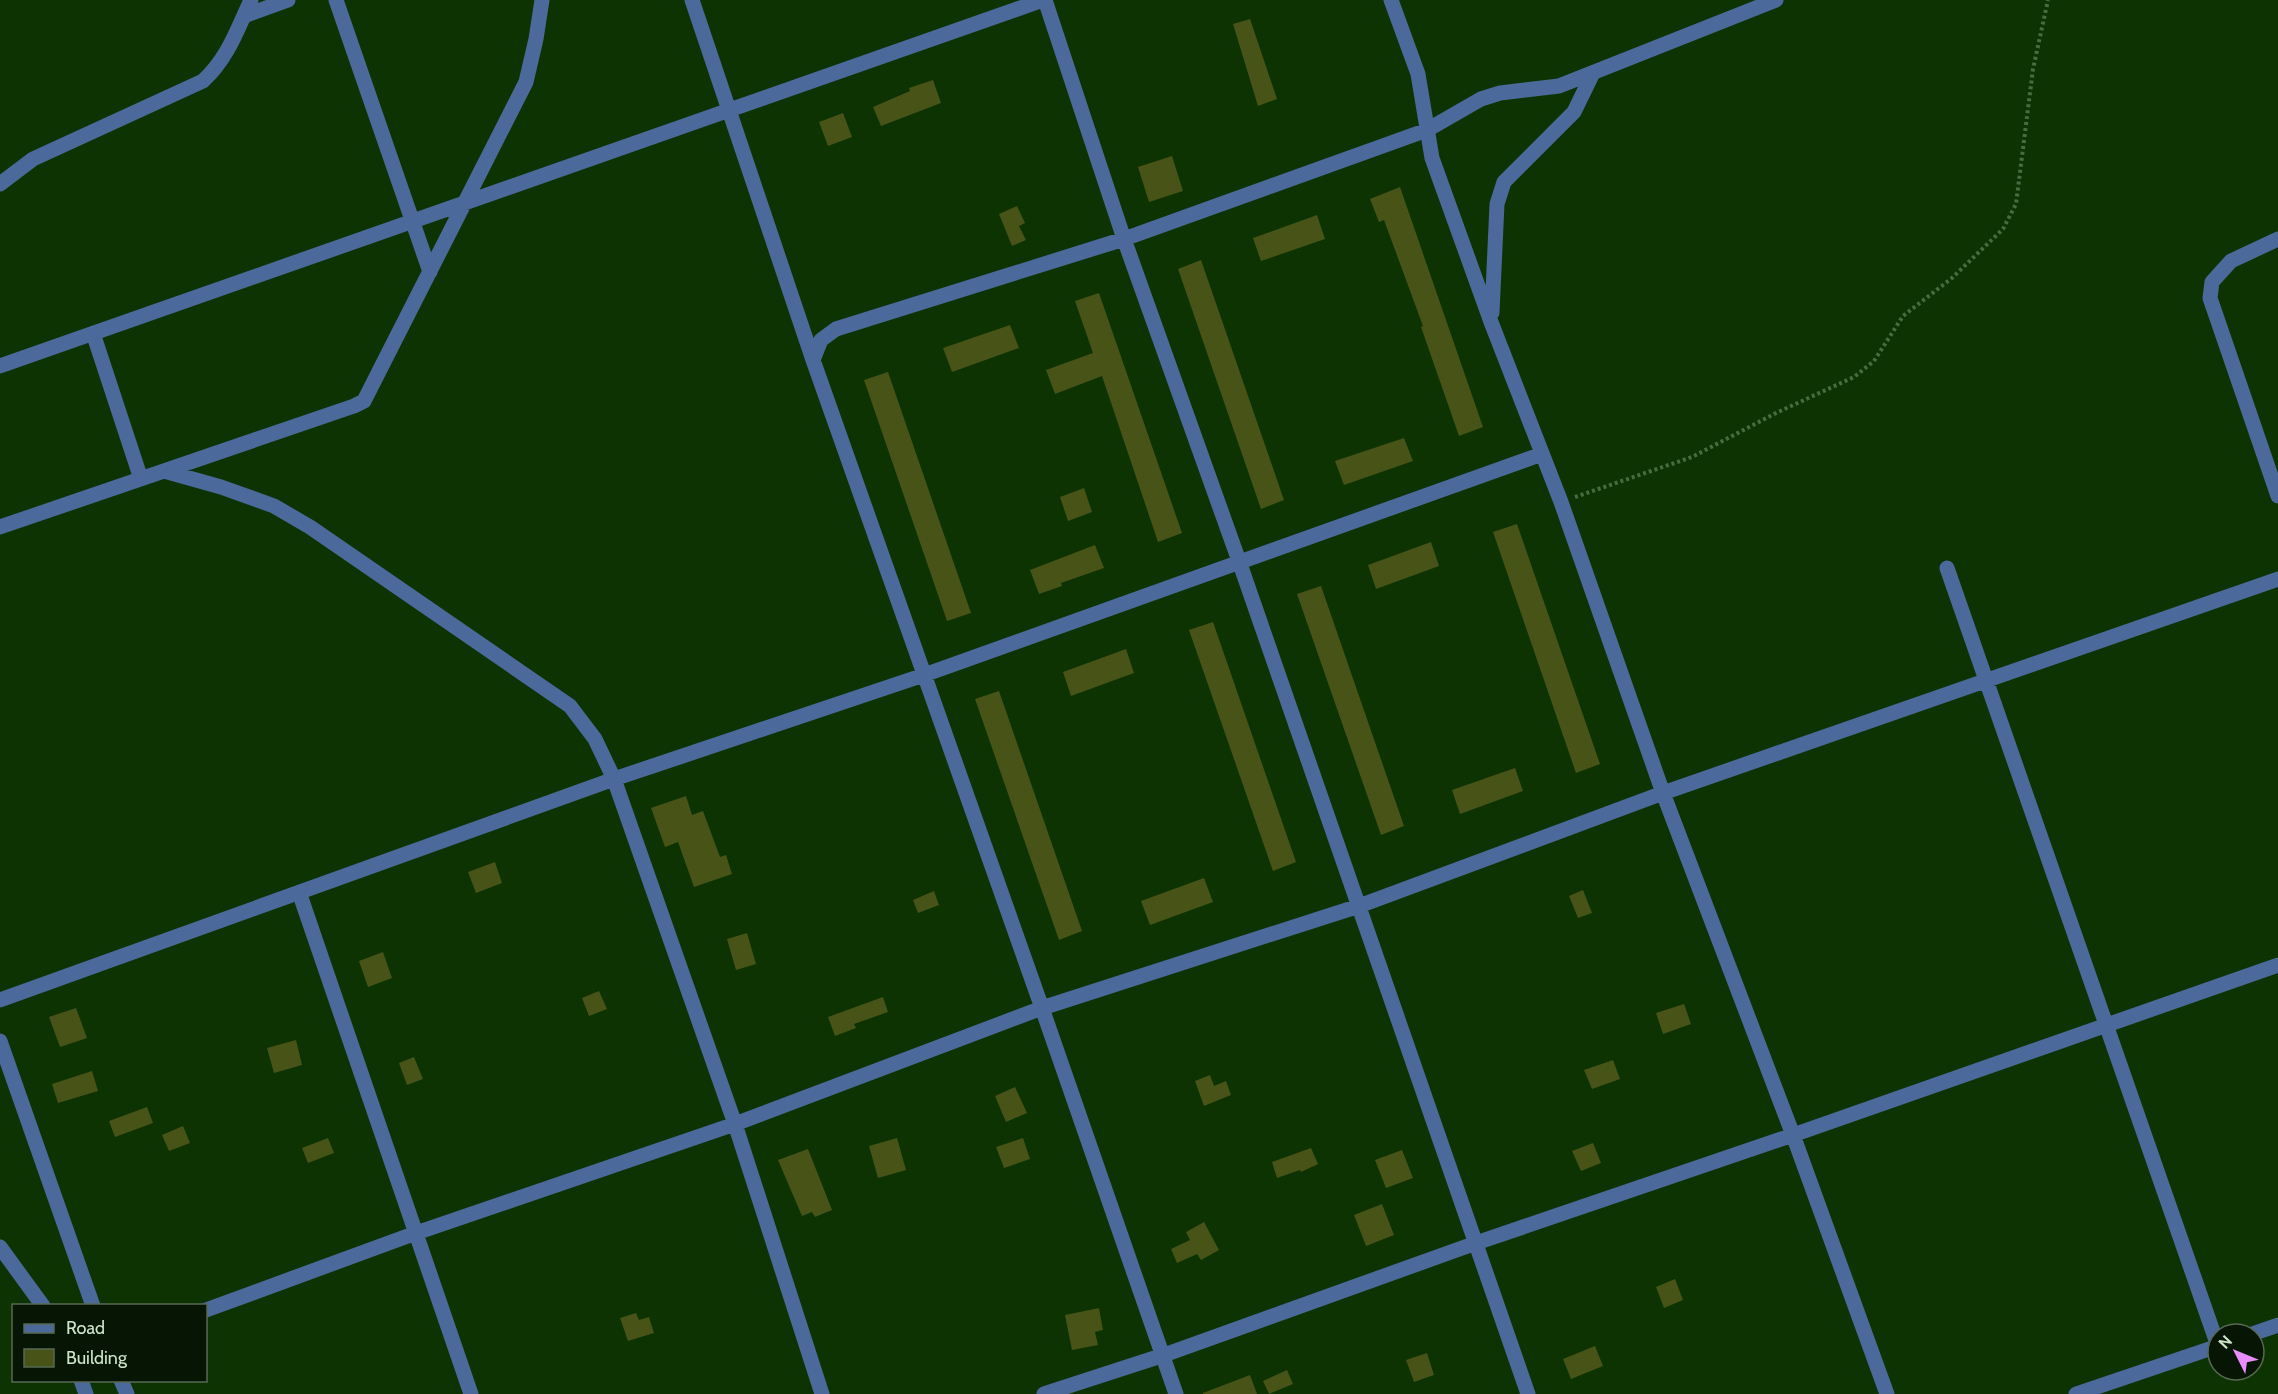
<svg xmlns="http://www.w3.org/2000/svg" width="2278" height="1394" viewBox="0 0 2278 1394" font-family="Cabin,sans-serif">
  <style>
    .building { fill: #485417 }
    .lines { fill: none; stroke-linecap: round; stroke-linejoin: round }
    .path { stroke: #4a6b41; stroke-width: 4; stroke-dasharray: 3 3; stroke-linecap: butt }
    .minor { stroke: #4b699a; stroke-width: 15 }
  </style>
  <rect width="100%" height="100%" fill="#0d3303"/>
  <path class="building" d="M1250,19L1277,99L1258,106L1233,24Z
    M933,80L941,103L881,126L873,107L910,91L909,88Z
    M843,113L852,137L828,146L819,122Z
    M1172,156L1183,191L1149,202L1138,167Z
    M1400,187L1483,427L1459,436L1421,327L1423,326L1384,220L1379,222L1370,199Z
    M1017,206L1025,223L1019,226L1026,240L1012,246L999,214Z
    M1317,215L1325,239L1261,261L1253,238Z
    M1201,260L1284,500L1261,509L1178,269Z
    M1099,293L1182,533L1158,542L1102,376L1055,394L1046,370L1093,353L1075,301Z
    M1010,325L1019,348L952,372L943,348Z
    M888,372L971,613L947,621L864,380Z
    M1404,438L1413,461L1344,485L1335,461Z
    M1084,488L1092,512L1068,521L1060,497Z
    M1517,524L1600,764L1576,773L1493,532Z
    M1431,542L1439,566L1376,589L1368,565Z
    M1095,545L1104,568L1061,583L1062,586L1039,594L1030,570Z
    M1321,586L1404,826L1381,835L1297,594Z
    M1213,622L1296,862L1273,871L1189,630Z
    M1126,649L1134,673L1071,696L1063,672Z
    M999,691L1082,931L1059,940L975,699Z
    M1515,768L1523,791L1460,814L1452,790Z
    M686,796L692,815L703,811L720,857L726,855L732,874L694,887L678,842L665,847L651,808Z
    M495,862L502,883L476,893L468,872Z
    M1204,878L1213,902L1150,925L1141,901Z
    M1583,890L1592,913L1578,918L1569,896Z
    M934,891L939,905L918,913L913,900Z
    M747,933L756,964L736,970L727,939Z
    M383,952L392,978L368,987L359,961Z
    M599,991L607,1009L589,1016L582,998Z
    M883,997L888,1012L854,1024L856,1028L835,1036L828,1017Z
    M1684,1004L1691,1024L1663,1034L1656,1013Z
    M76,1008L87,1038L60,1047L49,1017Z
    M296,1040L302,1065L274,1073L267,1048Z
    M414,1057L423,1079L407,1085L399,1063Z
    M1613,1060L1620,1079L1592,1089L1584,1070Z
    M92,1071L98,1091L58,1103L52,1084Z
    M1210,1075L1214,1086L1226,1081L1231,1095L1204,1106L1195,1081Z
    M1015,1087L1027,1113L1006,1122L995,1096Z
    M147,1107L153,1123L115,1137L109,1121Z
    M183,1126L190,1143L169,1151L162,1135Z
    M328,1138L334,1153L308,1163L302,1148Z
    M897,1138L906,1170L878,1178L869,1146Z
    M1023,1138L1030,1159L1004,1168L996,1147Z
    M1593,1143L1601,1163L1581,1171L1572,1151Z
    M1311,1148L1318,1164L1301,1172L1300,1170L1277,1178L1272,1162Z
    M808,1149L832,1210L815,1217L812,1212L802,1216L778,1160Z
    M1402,1150L1413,1178L1386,1188L1375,1160Z
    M1382,1204L1394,1235L1366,1246L1354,1215Z
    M1204,1222L1219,1250L1201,1260L1197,1254L1177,1263L1171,1249L1190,1240L1186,1232Z
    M1675,1279L1683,1300L1664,1308L1656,1287Z
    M1099,1308L1103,1330L1095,1332L1098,1345L1072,1350L1065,1315Z
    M636,1313L639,1320L649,1317L654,1333L628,1341L620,1318Z
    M1595,1346L1603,1366L1571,1379L1563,1359Z
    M1427,1353L1434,1375L1414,1382L1406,1360Z
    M1287,1370L1293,1384L1269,1394L1263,1381Z
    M1250,1375L1257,1394H1203V1393Z"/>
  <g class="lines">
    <path class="path" d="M1575,497L1692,457L1776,413L1854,377L1874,361L1903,316L1952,278L2003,229L2016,204L2033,69L2048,0"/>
    <path class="minor" d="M336,0L430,272
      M692,0L813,360L1042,1008L1176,1394
      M1045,0L1124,239L1239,561L1528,1394
      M1391,0L1418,74L1432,158L1491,322L1561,502L1663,793L1793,1135L1887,1394
      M244,16L288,0
      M0,184L33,159L203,81C228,58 237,30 251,0
      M2278,239L2231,261L2212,282L2210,298L2278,496
      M1492,313L1497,204L1504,182L1574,112L1593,73
      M93,333L141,479
      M813,360L821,340L836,329L1124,239L1427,130L1481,99L1500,93L1559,86L1776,0
      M0,366L1043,0
      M164,471L221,487L274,506L310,527L570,706L595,739L614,779L735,1124L822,1394
      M0,527L354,406L364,401L526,82L536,39L542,0
      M1947,568L2218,1346
      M299,892L471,1394
      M0,1000L614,779L924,675L1542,454
      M0,1041L93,1306
      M0,1247L43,1306
      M206,1310L416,1233L735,1124L1042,1008L1359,906L1663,793L2278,579
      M2252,1334L2278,1325
      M81,1380L86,1394
      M121,1380L127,1394
      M1044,1394L1164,1355L1476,1243L1793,1135L2278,965
      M2076,1394L2218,1346"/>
  </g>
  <rect x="12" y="1304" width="195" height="78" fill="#071604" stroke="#576953" stroke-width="1.5"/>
  <rect x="24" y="1324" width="30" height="9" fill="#4b699a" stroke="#576953" stroke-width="1.5"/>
  <text x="66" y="1334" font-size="18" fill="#cfe5ca">Road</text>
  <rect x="24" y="1349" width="30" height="18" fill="#485417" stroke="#576953" stroke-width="1.5"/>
  <text x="66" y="1364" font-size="18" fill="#cfe5ca">Building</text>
  <g transform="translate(2236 1352) rotate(313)"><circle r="28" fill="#071604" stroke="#576953" stroke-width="1.5"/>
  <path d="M0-4.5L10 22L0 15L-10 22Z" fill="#e98dfe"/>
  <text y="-9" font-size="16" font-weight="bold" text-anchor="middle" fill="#cfe5ca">N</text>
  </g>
</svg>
